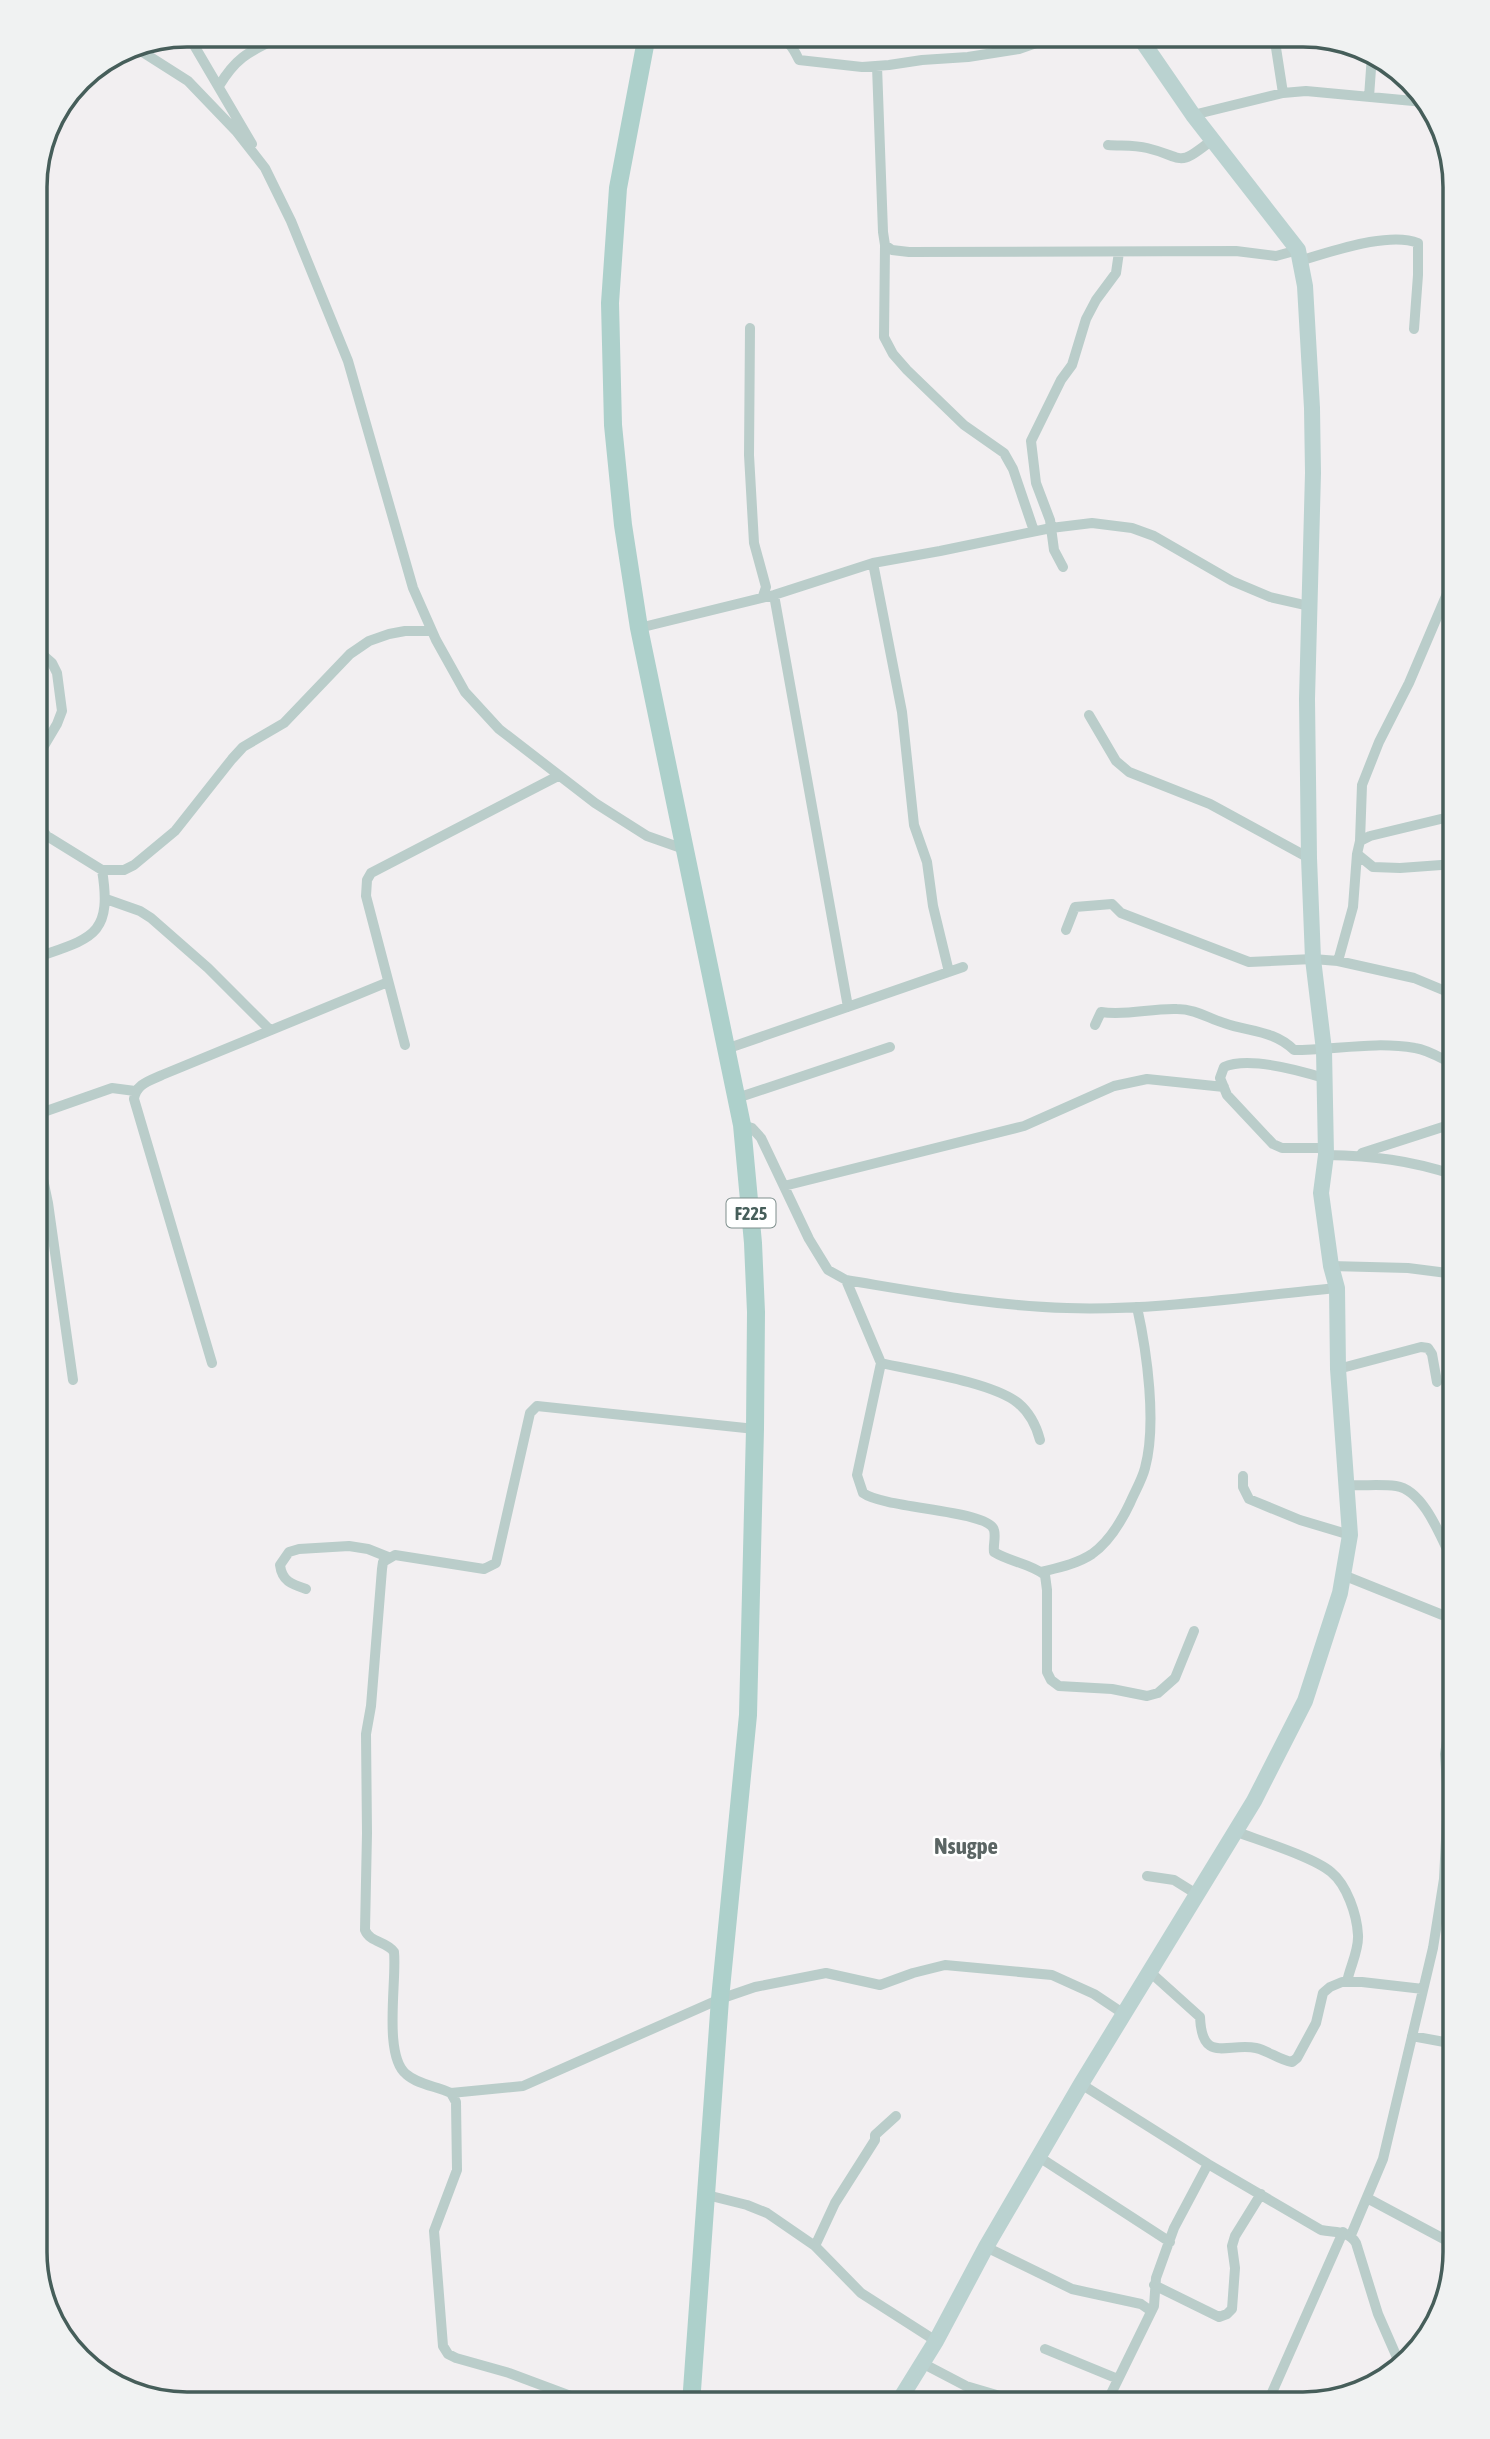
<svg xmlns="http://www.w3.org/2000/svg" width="1490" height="2439" viewBox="0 0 1490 2439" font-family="'Asap Condensed',sans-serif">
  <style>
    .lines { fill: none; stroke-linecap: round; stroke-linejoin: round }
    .street { stroke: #bacdca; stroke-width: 10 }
    .secondary { stroke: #bad2d0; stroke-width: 16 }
    .primary { stroke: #add0cb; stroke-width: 18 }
    .labels { text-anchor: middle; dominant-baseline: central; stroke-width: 5; stroke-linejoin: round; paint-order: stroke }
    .shield { fill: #fff; stroke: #7e8e8c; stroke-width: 2 }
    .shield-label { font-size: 18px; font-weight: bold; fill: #465e5a }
    .quarter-label { font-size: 23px; font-weight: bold; fill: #5b6564; stroke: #fff }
    .rim { fill: none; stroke: #465e5a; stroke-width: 3.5 }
  </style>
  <rect width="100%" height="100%" fill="#f2eff1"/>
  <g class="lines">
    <path class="street" d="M188,35L252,144
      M773,35C787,38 793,47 799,60L862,67L889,65L922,60L968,57L1019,49L1059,35
      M1274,35L1283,93
      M753,42L761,35
      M133,46L188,81L236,131L265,168L291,221L348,361L413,588L436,640L465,692L499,729L595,803L647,836L684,849
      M877,66L883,232L885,245L892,250L909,252L1236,251L1276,256L1298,250
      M219,86C238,54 252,51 284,35
      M1369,97L1372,55
      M1193,115L1283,93L1306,91L1424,102
      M1108,145C1121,146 1135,145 1147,148C1185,157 1176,169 1212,140
      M885,245L884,337L893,354L907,370L964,425L1004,453L1013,469L1034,531
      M1302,260C1331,252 1389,231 1418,243V275L1414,329
      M750,328L749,455L754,543L766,587L763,596
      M873,563L902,712L914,825L927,862L933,906L949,972
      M1063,567L1054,550L1050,520L1036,483L1031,441L1061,380L1072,365L1086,319L1096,300L1116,273L1119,252
      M774,595L848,1007
      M639,628L774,595L873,563L940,551L1051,528L1092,523L1132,528L1154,536L1232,581L1270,597L1309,606
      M1089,715L1116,761L1129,772L1210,804L1309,858
      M35,761L57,724L62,711L57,673L52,663L35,648
      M35,821L47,836L102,870H124L134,865L175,831L232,759L243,747L284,723L350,654L369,641L389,634L405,631H432
      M1360,841L1362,785L1379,742L1409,683L1455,575
      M1357,854L1373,867L1400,868L1455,864
      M106,899L140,911L151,918L208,968L270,1030
      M1066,930L1075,907L1112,904L1121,913L1249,962L1313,959L1338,961L1414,978L1455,995
      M35,958C91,938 113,937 102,870
      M1338,961L1353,907L1357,854L1360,841L1370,836L1449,817L1455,818
      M1095,1025L1101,1012C1127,1016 1151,1008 1177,1009C1195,1009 1208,1018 1224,1023C1249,1032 1274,1030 1294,1050C1334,1050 1374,1041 1415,1048C1429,1050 1442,1059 1455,1065
      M405,1045L366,896L367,880L371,873L558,776
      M726,1049L963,967
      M1324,1078C1298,1070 1248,1056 1224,1067L1220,1078L1227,1095L1273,1144L1282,1148H1325
      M737,1098L890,1047
      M35,1115L112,1088L135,1091
      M742,1125L752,1128L761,1138L809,1239L828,1270L846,1280C919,1292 993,1306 1067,1308C1154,1311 1250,1296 1337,1288
      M35,1141L48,1203L73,1380
      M1362,1153L1455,1123
      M1326,1155C1374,1156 1409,1160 1455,1175
      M784,1186L1024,1126L1114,1086L1147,1079L1224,1087
      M1331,1266L1408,1268L1455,1274
      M846,1280L881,1363L857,1475L863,1493C885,1509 989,1510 994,1530C996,1537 993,1545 994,1552C1010,1562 1029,1563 1045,1575L1047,1590V1672L1051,1680L1059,1686L1112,1689L1147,1696L1158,1693L1175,1678L1194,1631
      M212,1363L134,1099C136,1084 149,1081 162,1075L388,982
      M881,1363C916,1371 992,1382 1018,1403C1030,1413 1036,1425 1040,1440
      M1338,1369L1421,1347L1428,1348L1432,1354L1437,1382
      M1243,1476V1487L1249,1499L1300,1520L1350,1535
      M1347,1485C1363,1486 1380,1484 1396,1486C1425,1490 1443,1543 1455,1566
      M1041,1572C1057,1568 1077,1564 1092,1554C1109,1542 1121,1522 1130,1503C1135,1491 1142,1480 1145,1468C1157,1424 1147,1352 1137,1307
      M1343,1575L1455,1620
      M306,1589C291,1584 282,1581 280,1565L289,1552L299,1549L349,1546L368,1549L388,1557
      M1237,1832C1261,1841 1313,1857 1331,1872C1347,1885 1357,1915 1358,1935C1359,1951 1350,1966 1347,1982
      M1147,1876L1174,1880L1198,1895
      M1150,1972L1200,2017C1202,2065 1228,2042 1256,2048C1269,2051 1279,2060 1292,2062L1297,2058L1316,2023L1323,1993L1330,1987L1342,1982H1362L1423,1989
      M1412,2036L1455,2044
      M1081,2084L1208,2164L1321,2230C1336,2233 1348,2230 1356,2243L1378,2314L1399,2362
      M451,2093L523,2086L720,1999L755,1987L826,1973L880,1985L913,1973L945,1965L1052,1975L1094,1994L1124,2014
      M1039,2157L1170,2242
      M707,2195L747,2205L767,2213L815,2246L861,2293L936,2341
      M1367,2198L1455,2245
      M1351,2235L1383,2159L1433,1948L1444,1879L1448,1799L1445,1754L1455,1690
      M815,2246L835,2203L875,2140V2135L896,2116
      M986,2247L1072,2289L1141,2304L1151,2311
      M1154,2285L1219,2317L1227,2314L1232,2309L1235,2268L1232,2246L1235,2236L1261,2194
      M1045,2349L1118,2379
      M922,2363L966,2386L1000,2396L1014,2404
      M592,2404L509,2373L456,2358L448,2354L443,2346L434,2231L457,2170L456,2102L451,2093C437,2086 418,2085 406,2074C383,2055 397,1980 394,1952C387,1941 370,1943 365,1930L367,1833L366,1734L371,1706L382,1569L383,1562L395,1555L484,1569L496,1563L530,1413L537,1406L755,1429
      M1106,2404L1154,2306L1156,2278L1174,2228L1208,2164
      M1267,2404L1343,2232"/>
    <path class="secondary" d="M897,2404L936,2341L986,2247L1081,2084L1254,1801L1305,1701L1340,1593L1350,1535L1338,1369L1337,1288L1331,1266L1321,1193L1326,1155L1324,1050L1313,959L1309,858L1307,699L1313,473L1312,408L1305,286L1298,250L1193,115L1138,35"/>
    <path class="primary" d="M647,35L618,188L610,303L613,425L623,525L639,628L742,1125L753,1243L756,1312L755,1429L748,1715L720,1999L691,2404"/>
  </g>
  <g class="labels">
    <rect class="shield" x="726.5" y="1198.5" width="49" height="29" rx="5"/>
    <g class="shield-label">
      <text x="751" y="1213">F225</text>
    </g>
    <g class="quarter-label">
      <text x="966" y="1846">Nsugpe</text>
    </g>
  </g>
  <path d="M0 0H1490V2439H0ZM187 47H1303A140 140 0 0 1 1443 187V2252A140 140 0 0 1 1303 2392H187A140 140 0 0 1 47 2252V187A140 140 0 0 1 187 47Z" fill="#f0f2f2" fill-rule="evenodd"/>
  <path class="rim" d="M187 47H1303A140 140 0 0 1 1443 187V2252A140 140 0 0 1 1303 2392H187A140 140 0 0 1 47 2252V187A140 140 0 0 1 187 47Z"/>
</svg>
